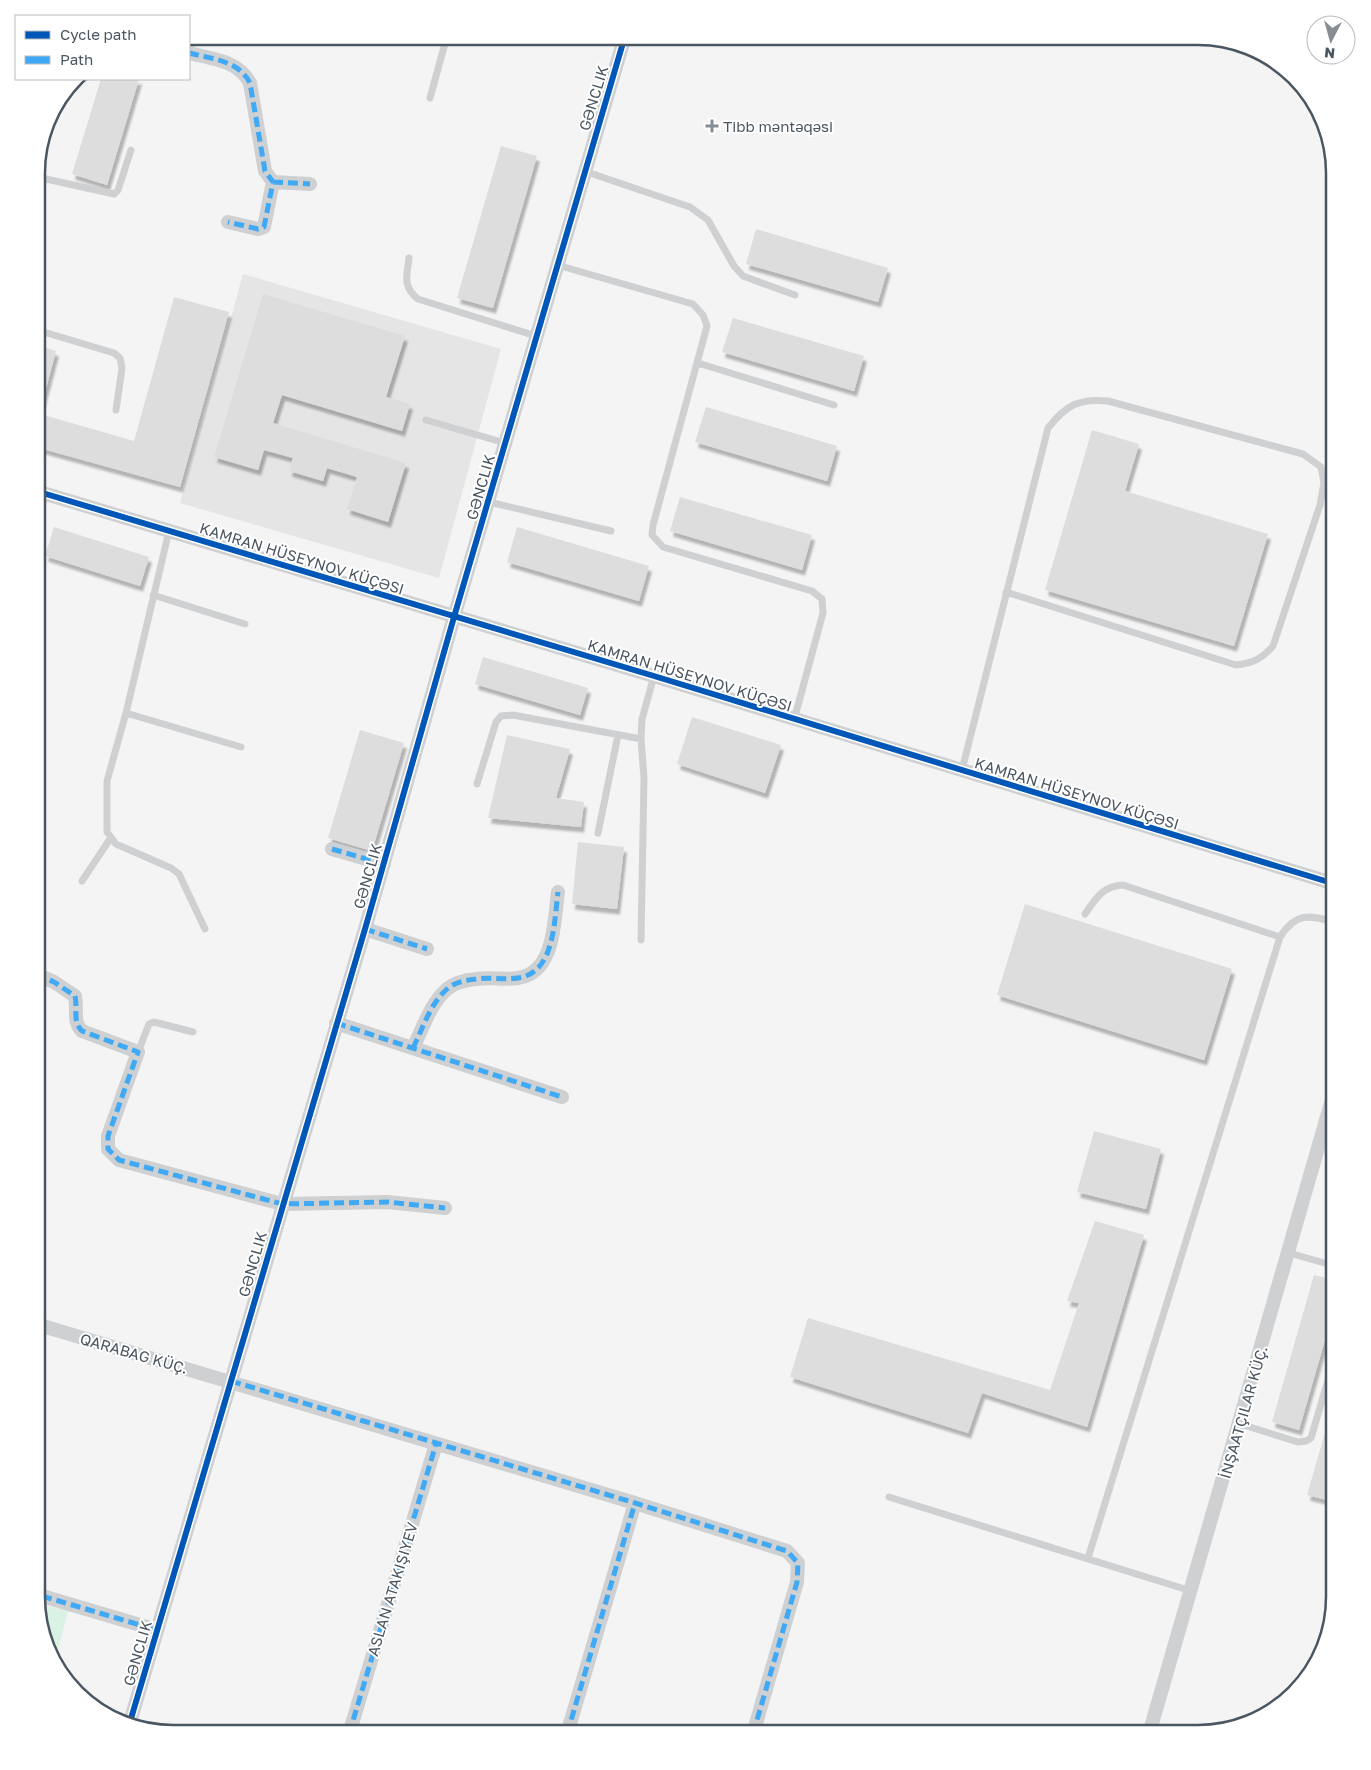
<svg xmlns="http://www.w3.org/2000/svg" width="1371" height="1770" viewBox="0 0 1371 1770" font-family="'Golos Text',sans-serif">
  <style>
    .education { fill: #e6e5e6 }
    .green { fill: #d9f2e3 }
    .building { fill: #ddddde; filter: url(#shadow) }
    .lines { fill: none; stroke-linecap: round; stroke-linejoin: round }
    .service { stroke: #ced0d2; stroke-width: 7 }
    .minor { stroke: #ced0d2; stroke-width: 14 }
    .quiet { stroke: #3fa9f5; stroke-width: 5; stroke-dasharray: 10 5; stroke-linecap: butt }
    .cycleway-casing { stroke: #fff; stroke-width: 9 }
    .cycleway { stroke: #0057b8; stroke-width: 6 }
    .poi-dot { fill: #868d94; stroke: #fff; stroke-width: 2 }
    .labels { text-anchor: middle; dominant-baseline: central; stroke-width: 4; stroke-linejoin: round; paint-order: stroke }
    .street-label { font-size: 15px; fill: #4a5661; stroke: #fff }
    .poi-label { font-size: 15px; fill: #4a5661; stroke: #fff; text-anchor: start }
    .rim { fill: none; stroke: #4a5661; stroke-width: 2.5 }
  </style>
  <defs>
    <filter id="shadow"><feDropShadow dx="3" dy="5.5" stdDeviation="1" flood-color="#0004"/></filter>
  </defs>
  <rect width="100%" height="100%" fill="#f4f4f4"/>
  <path class="education" d="M243,274L501,349L439,578L180,503Z"/>
  <path class="green" d="M38,1604L68,1611L55,1661Z"/>
  <path class="building" d="M101,79H139L107,185L72,174Z
    M501,146L537,156L493,308L457,298Z
    M756,229L888,268L878,302L746,264Z
    M263,294L405,336L386,397L410,404L402,431L282,395L273,423L406,463L388,522L347,509L357,477L327,468L323,481L289,471L293,458L264,450L258,470L214,457Z
    M174,297L229,312L180,487L36,447L37,413L134,441Z
    M733,318L864,356L854,391L722,352Z
    M37,345L56,351L41,407H37Z
    M706,407L837,446L827,481L695,442Z
    M1092,430L1139,444L1125,491L1268,534L1234,646L1045,590Z
    M680,497L812,535L802,570L670,531Z
    M54,527L149,557L140,586L45,556Z
    M517,527L649,566L639,601L507,562Z
    M483,657L588,688L580,715L475,684Z
    M692,717L781,745L765,793L677,764Z
    M360,730L404,743L372,851L328,838Z
    M507,735L570,749L556,798L584,802L581,827L488,818Z
    M578,842L624,847L617,909L572,904Z
    M1025,904L1232,969L1204,1060L997,995Z
    M1094,1131L1161,1149L1146,1209L1077,1192Z
    M1095,1221L1144,1235L1087,1427L982,1393L968,1433L790,1377L808,1318L1050,1390L1079,1303L1067,1301Z
    M1314,1275L1335,1280V1305L1299,1430L1272,1422Z
    M1331,1412L1335,1413V1502L1307,1495Z"/>
  <g class="lines">
    <path class="service" d="M189,52L193,36
      M430,98L447,36
      M584,171L690,207L708,220L734,266L743,276L795,295
      M37,177L114,194L118,190L131,150
      M409,258C407,276 402,286 418,299L536,336
      M557,265L693,304L703,315L707,326L653,525L652,535L663,547L812,591L822,599L823,613L794,720
      M37,330L114,353L120,358L122,368L116,410
      M698,363L834,405
      M426,420L505,443
      M489,502L611,531
      M169,531L126,713L107,781V832L116,844L171,868L179,874L205,929
      M153,595L245,624
      M126,713L241,747
      M641,739L644,778L641,940
      M962,770L1048,428C1066,405 1079,398 1108,401L1303,454L1321,467L1324,483L1320,505L1273,646C1262,659 1253,663 1236,665L1006,592
      M477,784L496,722L501,716L513,715L641,739L642,719L654,676
      M598,833L618,735
      M82,881L110,839
      M1085,914C1096,898 1103,886 1123,885L1280,937
      M138,1052L149,1024L154,1022L193,1032
      M1289,1253L1335,1266
      M1240,1424L1298,1442L1306,1441L1311,1438L1335,1356
      M889,1497L1191,1591
      M1088,1558L1280,937C1296,912 1309,915 1335,922"/>
    <path class="minor" d="M189,53C212,59 238,60 250,83L265,171L273,182L264,227L258,229L228,222
      M40,151L52,111
      M273,182L310,184
      M36,491L654,676L1335,884
      M36,513L42,493
      M332,849L384,864
      M365,929L427,949
      M36,974L54,982L75,996C78,1010 72,1021 82,1031L138,1052L108,1136V1149L119,1160L282,1204L388,1202L445,1208
      M336,1023L562,1097
      M413,1048C423,1028 430,1004 447,989C455,982 466,980 476,979C490,977 504,980 518,978C555,973 554,921 558,892
      M36,1324L635,1503L787,1551L798,1563L797,1582L753,1734
      M42,1596L157,1630
      M130,1722L365,929L454,617L625,36
      M349,1734L436,1444
      M567,1734L635,1503
      M1149,1734L1335,1089"/>
    <path class="quiet" d="M189,53C212,59 238,60 250,83L265,171L273,182L264,227L258,229L228,222
      M273,182L310,184
      M36,513L42,493
      M332,849L384,864
      M365,929L427,949
      M36,974L54,982L75,996C78,1010 72,1021 82,1031L138,1052L108,1136V1149L119,1160L282,1204L388,1202L445,1208
      M336,1023L562,1097
      M413,1048C423,1028 430,1004 447,989C455,982 466,980 476,979C490,977 504,980 518,978C555,973 554,921 558,892
      M36,1333L39,1325
      M231,1381L635,1503L787,1551L798,1563L797,1582L753,1734
      M42,1596L157,1630
      M349,1734L436,1444
      M567,1734L635,1503"/>
    <g class="cycleway-casing">
      <path id="cycleway" d="M36,491L654,676L1335,884
        M130,1722L365,929L454,617L625,36"/>
    </g>
    <use href="#cycleway" class="cycleway"/>
  </g>
  <path class="poi-dot" d="M709.5 118.5h5v5h5v5h-5v5h-5v-5h-5v-5h5z"/>
  <g class="labels">
    <g class="street-label">
      <text transform="translate(593 98) rotate(-73)">GƏNCLIK</text>
      <text transform="translate(480 487) rotate(-74)">GƏNCLIK</text>
      <text transform="translate(302 558) rotate(17)">KAMRAN HÜSEYNOV KÜÇƏSI</text>
      <text transform="translate(690 675) rotate(17)">KAMRAN HÜSEYNOV KÜÇƏSI</text>
      <text transform="translate(1077 793) rotate(17)">KAMRAN HÜSEYNOV KÜÇƏSI</text>
      <text transform="translate(367 876) rotate(-74)">GƏNCLIK</text>
      <text transform="translate(252 1264) rotate(-74)">GƏNCLIK</text>
      <text transform="translate(134 1353) rotate(16)">QARABAĞ KÜÇ.</text>
      <text transform="translate(1243 1412) rotate(-74)">İNŞAATÇILAR KÜÇ.</text>
      <text transform="translate(392 1589) rotate(-73)">ASLAN ATAKIŞIYEV</text>
      <text transform="translate(137 1653) rotate(-74)">GƏNCLIK</text>
    </g>
    <g class="poi-label">
      <text x="723" y="126">Tibb məntəqəsi</text>
    </g>
  </g>
  <path d="M0 0H1371V1770H0ZM173 45H1198A128 128 0 0 1 1326 173V1597A128 128 0 0 1 1198 1725H173A128 128 0 0 1 45 1597V173A128 128 0 0 1 173 45Z" fill="#fff" fill-rule="evenodd"/>
  <path class="rim" d="M173 45H1198A128 128 0 0 1 1326 173V1597A128 128 0 0 1 1198 1725H173A128 128 0 0 1 45 1597V173A128 128 0 0 1 173 45Z"/>
  <rect x="15" y="15" width="175" height="65" fill="#ffffff" stroke="#b7bbc0"/>
  <rect x="25" y="31" width="25" height="8" fill="#0057b8" stroke="#b7bbc0"/>
  <text x="60" y="40" font-size="15" fill="#4a5661">Cycle path</text>
  <rect x="25" y="56" width="25" height="8" fill="#3fa9f5" stroke="#b7bbc0"/>
  <text x="60" y="65" font-size="15" fill="#4a5661">Path</text>
  <g transform="translate(1331 40) rotate(186)"><circle r="24" fill="#ffffff" stroke="#b7bbc0"/>
  <path d="M0-4L9 19L0 12L-9 19Z" fill="#868d94"/>
  <text y="-8" font-size="14" font-weight="bold" text-anchor="middle" fill="#4a5661">N</text>
  </g>
</svg>
